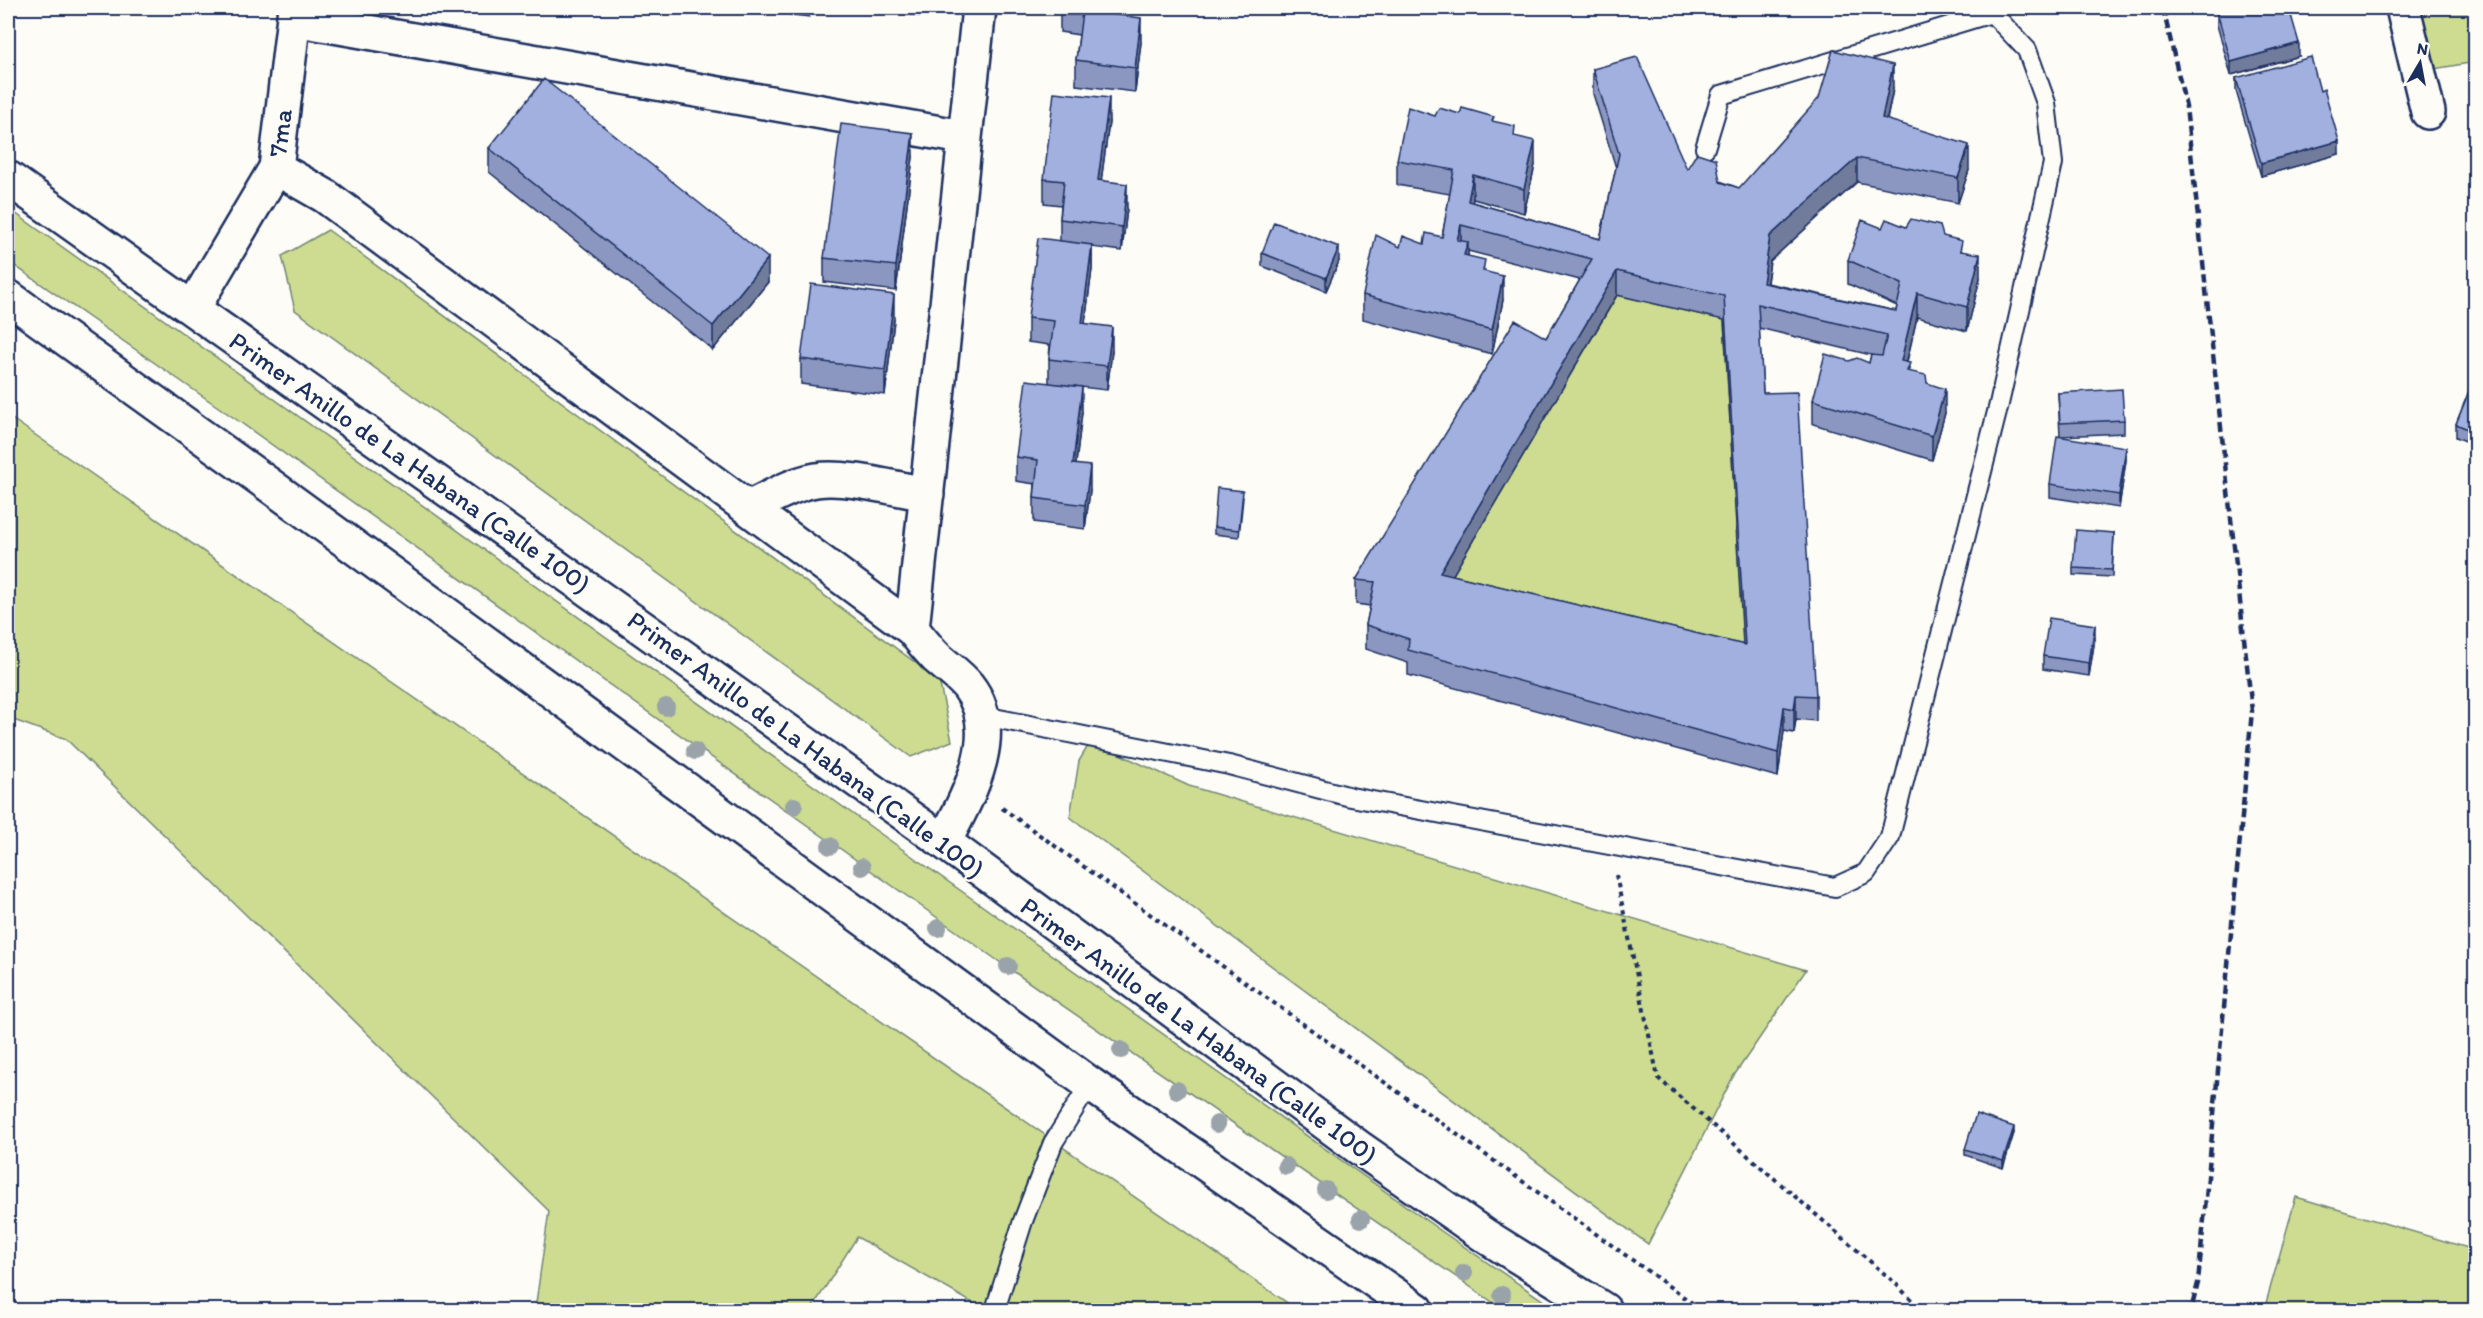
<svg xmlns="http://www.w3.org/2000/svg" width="2483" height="1318" viewBox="0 0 2483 1318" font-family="Itim,sans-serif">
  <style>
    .green { fill: #cddc90; stroke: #748677; stroke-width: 1.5 }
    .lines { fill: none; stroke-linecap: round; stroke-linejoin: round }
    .lane-casing { stroke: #1b2f5e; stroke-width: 22 }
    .street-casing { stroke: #1b2f5e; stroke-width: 38 }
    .highway-casing { stroke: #1b2f5e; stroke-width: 38 }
    .path { stroke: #1b2f5e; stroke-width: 4; stroke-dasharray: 4.5 4.5; stroke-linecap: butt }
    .lane { stroke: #fdfcf7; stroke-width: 18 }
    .street { stroke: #fdfcf7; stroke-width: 33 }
    .highway { stroke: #fdfcf7; stroke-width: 33 }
    .rail { stroke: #1b2f5e; stroke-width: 4.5; stroke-dasharray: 9 4.5; stroke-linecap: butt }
    .tree { fill: #99a3a9 }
    .wall { fill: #8b97c1; stroke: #1b2f5e; stroke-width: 1.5; fill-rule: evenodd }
    .shaded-wall { fill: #717b9d; stroke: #1b2f5e; stroke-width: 1.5 }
    .building { fill: #a2b0e0; stroke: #1b2f5e; stroke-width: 1.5; fill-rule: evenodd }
    .labels { text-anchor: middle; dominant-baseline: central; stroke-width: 4.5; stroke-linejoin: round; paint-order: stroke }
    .street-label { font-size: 26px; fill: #1b2f5e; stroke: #fdfcf7 }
  </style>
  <rect width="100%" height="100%" fill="#fdfcf7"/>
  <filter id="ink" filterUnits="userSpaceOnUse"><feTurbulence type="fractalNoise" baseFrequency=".0167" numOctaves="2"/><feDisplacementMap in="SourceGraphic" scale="12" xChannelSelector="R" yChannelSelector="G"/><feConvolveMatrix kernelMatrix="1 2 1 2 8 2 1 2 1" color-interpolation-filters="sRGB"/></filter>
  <g filter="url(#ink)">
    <path class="green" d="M2421,8H2475V62L2434,69Z
      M8,208L878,832L1444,1233L1557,1310H1504L1001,963L237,420L8,261Z
      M328,230L939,680L952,741L911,757L295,310L282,256Z
      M1617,295L1724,320L1745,669L1440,597Z
      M8,416L1289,1304L1283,1310H985L857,1237L811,1310H535L549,1211L66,739L8,718Z
      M1091,741L1189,786L1806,970L1733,1077L1648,1244L1070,817L1079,761Z
      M2296,1197L2475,1250V1310H2264Z"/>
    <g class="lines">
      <g class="lane-casing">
        <path id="lane" d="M984,716L1229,765L1351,797L1835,887L1866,873L1890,837L1999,404L2053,163L2046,103L2027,50L1992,13L1721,95L1705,148
          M995,1310L1023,1221L1053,1143L1090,1084"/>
      </g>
      <g class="street-casing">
        <path id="street" d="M2403,8L2428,112
          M294,19L963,137
          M276,168L325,196L912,629C920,639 928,649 937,658C947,667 959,675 968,686C1005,733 967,798 944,842
          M193,308L276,168L295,8
          M748,508C770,498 792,484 816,480C846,475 896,489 927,494
          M912,629L979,8"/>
      </g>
      <g class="highway-casing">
        <path id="highway" d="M8,178L944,842L1358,1147L1484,1235L1604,1310
          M8,297L268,484L1090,1084L1417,1310"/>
      </g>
      <path class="path" d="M1002,808L1702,1310
        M1616,875L1658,1078L1894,1282L1921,1310"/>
      <use href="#lane" class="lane"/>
      <use href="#street" class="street"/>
      <use href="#highway" class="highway"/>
      <path class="rail" d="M2163,8L2186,107L2252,711L2198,1283L2191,1310"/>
    </g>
    <g class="tree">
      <circle cx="666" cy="707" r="9"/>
      <circle cx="695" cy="751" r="9"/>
      <circle cx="794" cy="806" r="9"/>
      <circle cx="830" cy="846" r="9"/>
      <circle cx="862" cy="867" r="9"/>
      <circle cx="938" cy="928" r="9"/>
      <circle cx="1008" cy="966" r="9"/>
      <circle cx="1121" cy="1050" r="9"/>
      <circle cx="1177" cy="1090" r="9"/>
      <circle cx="1217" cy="1124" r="9"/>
      <circle cx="1286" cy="1166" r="9"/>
      <circle cx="1326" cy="1190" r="9"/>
      <circle cx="1361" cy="1219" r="9"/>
      <circle cx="1464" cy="1273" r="9"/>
      <circle cx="1502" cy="1295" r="9"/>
    </g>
    <path class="wall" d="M737,8H810L809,17Z
      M855,8H921L920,16Z
      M1060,8H1114L1113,14L1141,42L1135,92L1076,85V60L1079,35L1060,32Z
      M2217,12L2299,56L2231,75L2217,25Z
      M1593,69L1687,169L1739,188L1893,89L1887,120L1969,170L1958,203L1857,182L1770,261L1767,283L1896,311L1897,306L1848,284V260L1882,228L1906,227L1943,236L1962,251L1980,278L1967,331L1917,317L1907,362L1910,372L1927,383L1945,413L1932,460L1813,424V400L1849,361L1869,363L1871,355L1759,328L1763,393L1816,696V721L1796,719L1794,733L1784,731L1778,777L1408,675V663L1366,649V625L1370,606L1356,604V580L1546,338L1580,280L1468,251V256L1485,271L1503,300L1492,354L1363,319V295L1400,247L1424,244L1442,237L1450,194L1397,185V160L1435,116L1460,114L1494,122L1514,136L1535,165L1524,213L1473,199L1472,202L1600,239L1616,168L1593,94ZM1617,295L1724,320L1743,645L1452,575Z
      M2236,78L2320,91L2339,154L2261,176L2236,91Z
      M1109,122L1101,181L1127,208L1122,251L1092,247V269L1085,323L1112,351L1107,390L1053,384L1082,412L1076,464L1090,490L1085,529L1034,522V498L1035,484L1016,481V457L1049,383V359L1050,345L1028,342V318L1060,240V219L1061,205L1044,203V179Z
      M489,148L768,282L713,350L489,172Z
      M913,157L896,291L824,282V258Z
      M1262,253L1339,261L1326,291L1262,266Z
      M894,320L885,395L801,384V359Z
      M2475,376V445L2456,437V424Z
      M2058,393L2124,420V433L2060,436Z
      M2126,460L2119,508L2050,497V484Z
      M1243,498L1239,537L1214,534V527Z
      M2114,533L2112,577L2073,575V568Z
      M2095,638L2089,676L2043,669V656Z
      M2014,1133L2003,1168L1965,1155V1149Z"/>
    <path class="shaded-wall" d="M1110,8H1114L1110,38Z
      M1141,18V42L1135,92V68Z
      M2299,43V56L2231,75V62Z
      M1893,65V89L1882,142V118Z
      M1109,98V122L1098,205V180Z
      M913,133V157L896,291V266Z
      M1535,141V165L1524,213V189Z
      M2339,141V154L2261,176V163Z
      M1969,145V170L1958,203V178Z
      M1857,158V182L1770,261L1763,307V283L1770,236Z
      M1473,175V199L1468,225V201Z
      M1127,184V208L1122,251V227Z
      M1461,225V250L1457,240Z
      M1468,242V266L1464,255Z
      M1092,245V269L1082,347V323Z
      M1339,247V261L1326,291V278Z
      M1980,254V278L1967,331V307Z
      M768,258V282L713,350V326Z
      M1617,271V295L1440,597V572Z
      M1503,276V300L1492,354V330Z
      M1917,293V317L1901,386V361Z
      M894,295V320L885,395V370Z
      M1112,327V351L1107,390V366Z
      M1082,387V412L1073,488V464Z
      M1945,389V413L1932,460V436Z
      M2126,447V460L2119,508V495Z
      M1090,466V490L1085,529V505Z
      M2095,625V638L2089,676V663Z
      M1796,695V719L1794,733V709Z
      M1784,707V731L1778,777V753Z
      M2014,1127V1133L2003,1168V1161Z"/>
    <path class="building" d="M1060,8H1110V14L1141,18L1135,68L1076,60L1082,12Z
      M2231,8H2289L2299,43L2231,62L2217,12Z
      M1833,50L1893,65L1882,118L1969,145L1958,178L1857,158L1770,236L1763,283L1896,311L1902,284L1848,260L1862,220L1882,228L1886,219L1906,227L1911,219L1940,226L1943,236L1962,241L1960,251L1980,254L1967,307L1917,293L1901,361L1910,363L1907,371L1926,375L1927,383L1945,389L1932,436L1813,400L1825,354L1849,361L1857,358L1869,363L1871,355L1882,356L1887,335L1758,304L1763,393L1797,392L1816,696L1796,695L1794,709L1784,707L1778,753L1408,650L1409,639L1366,625L1375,582L1356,580L1515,320L1546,338L1592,259L1461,225L1457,240L1468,242L1464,255L1485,260L1483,271L1503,276L1492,330L1363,295L1376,235L1400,247L1403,236L1424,244L1426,233L1442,237L1454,170L1397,160L1408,107L1435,116L1439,108L1460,114L1462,108L1494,117L1492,121L1515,126L1514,136L1535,141L1524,189L1473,175L1468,201L1600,239L1619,154L1593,69L1637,57L1687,169L1697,153L1716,159L1720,182L1739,188L1819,98ZM1617,271L1724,296L1745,645L1440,572Z
      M2311,57L2320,91L2324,89L2339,141L2261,163L2236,78Z
      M544,79L768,258L713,326L489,148Z
      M1054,92L1109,98L1098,180L1127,184L1122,227L1060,219L1064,181L1044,179Z
      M841,124L913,133L896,266L824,258Z
      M1274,222L1339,247L1326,278L1262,253Z
      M1038,238L1092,245L1082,323L1112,327L1107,366L1049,359L1054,321L1028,318Z
      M811,284L894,295L885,370L801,359Z
      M2475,376V432L2456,424Z
      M1026,380L1082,387L1073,464L1090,466L1085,505L1034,498L1038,460L1016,457Z
      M2122,389L2124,420L2060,423L2058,393Z
      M2057,436L2126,447L2119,495L2050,484Z
      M1217,488L1243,491L1239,530L1214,527Z
      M2076,530L2114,533L2112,570L2073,568Z
      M2049,618L2095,625L2089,663L2043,656Z
      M1976,1114L2014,1127L2003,1161L1965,1149Z"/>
  </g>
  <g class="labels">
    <g class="street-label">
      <text transform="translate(280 133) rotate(-83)">7ma</text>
      <text transform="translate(410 462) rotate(35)">Primer Anillo de La Habana (Calle 100)</text>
      <text transform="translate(806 744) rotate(36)">Primer Anillo de La Habana (Calle 100)</text>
      <text transform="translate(1199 1030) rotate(36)">Primer Anillo de La Habana (Calle 100)</text>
    </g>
  </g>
  <rect width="2483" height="1318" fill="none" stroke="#fdfcf7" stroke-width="30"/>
  <rect x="15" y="15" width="2453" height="1288" fill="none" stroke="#1b2f5e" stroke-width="2" filter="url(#ink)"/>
  <g transform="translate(2420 63) rotate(10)" stroke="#fdfcf7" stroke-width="4.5" paint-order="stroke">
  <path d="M0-4.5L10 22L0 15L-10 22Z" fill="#1b2f5e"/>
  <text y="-9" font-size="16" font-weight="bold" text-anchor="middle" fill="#1b2f5e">N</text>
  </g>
</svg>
